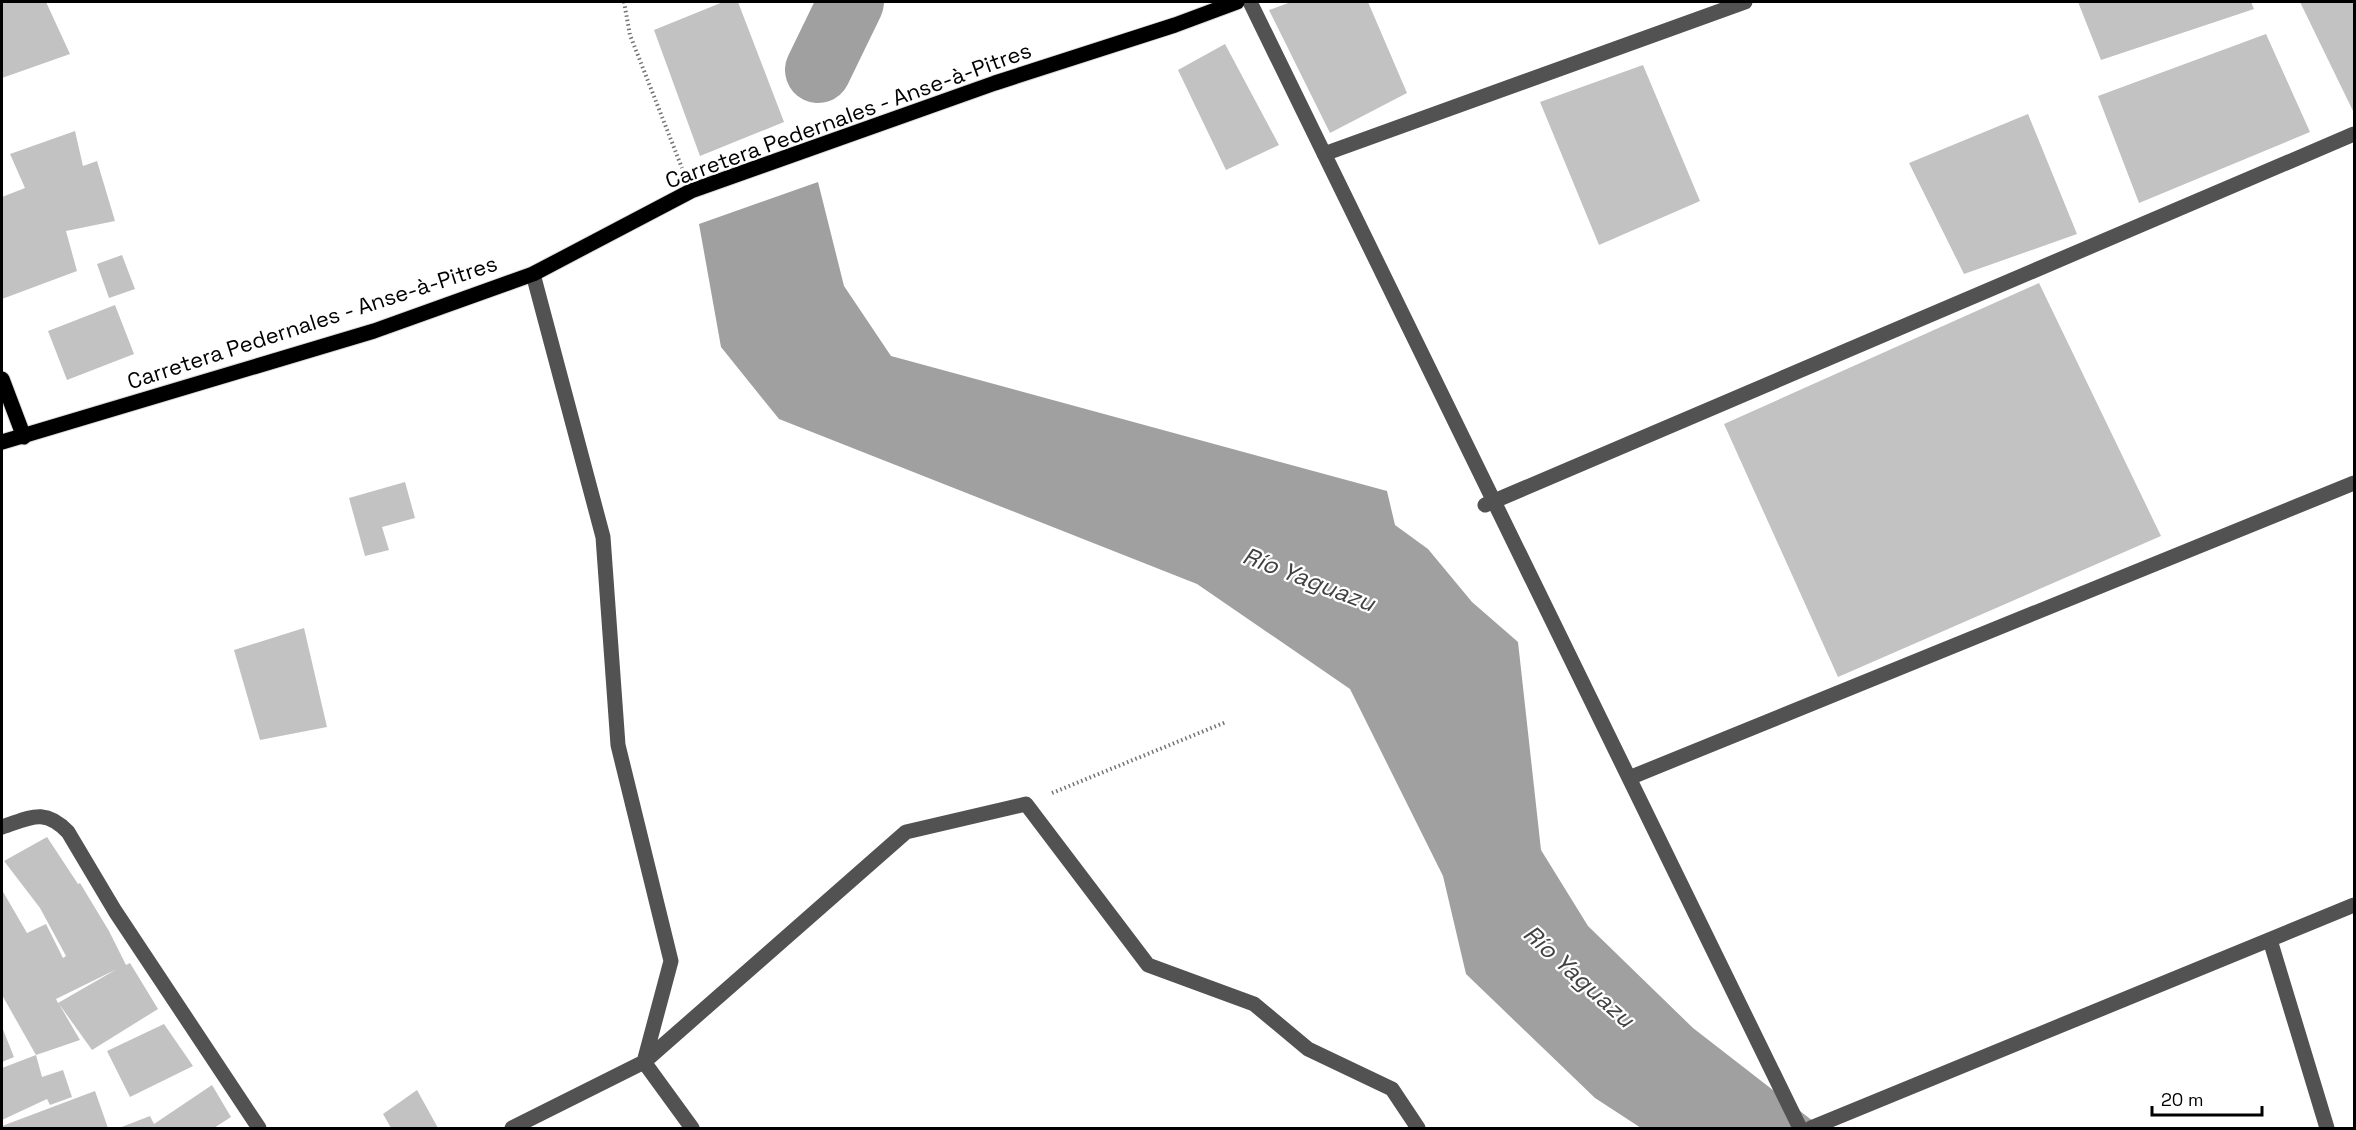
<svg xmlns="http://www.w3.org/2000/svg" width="2356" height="1130" viewBox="0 0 2356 1130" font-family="'Space Grotesk',sans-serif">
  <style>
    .water { fill: #a0a0a0 }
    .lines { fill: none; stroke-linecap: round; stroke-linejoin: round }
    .river { stroke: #a0a0a0; stroke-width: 66 }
    .building { fill: #c2c2c2; fill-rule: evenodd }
    .major-casing { stroke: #dbdbdb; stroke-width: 17 }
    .path { stroke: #747474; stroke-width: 4; stroke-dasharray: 1.5 3; stroke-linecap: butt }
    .minor { stroke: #525252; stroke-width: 15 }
    .major { stroke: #000; stroke-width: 15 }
    .labels { text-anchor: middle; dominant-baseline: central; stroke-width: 4.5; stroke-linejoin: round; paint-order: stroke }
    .street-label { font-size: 22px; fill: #000; stroke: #fff }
    .water-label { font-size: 24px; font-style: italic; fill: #414141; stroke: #fff }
  </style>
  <rect width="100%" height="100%" fill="#fff"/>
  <path class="water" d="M818,182L844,286L891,356L1387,491L1395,525L1428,549L1472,602L1518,642L1541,850L1588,926L1693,1028L1822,1128H1641L1595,1098L1466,974L1443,876L1350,689L1197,584L779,419L721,347L699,224Z"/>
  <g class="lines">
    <path class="river" d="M818,70L851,2"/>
  </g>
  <path class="building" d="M2,2H46L70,54L2,78Z
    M723,2H738L784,122L700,156L654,30Z
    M1291,2H1368L1407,93L1330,133L1269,10Z
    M2078,2H2251L2254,9L2101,60Z
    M2300,2H2354V110L2353,111Z
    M2266,34L2310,132L2139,203L2098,96Z
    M1225,44L1279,145L1226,170L1178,70Z
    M1643,65L1700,201L1599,245L1540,102Z
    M2028,114L2077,234L1964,274L1909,163Z
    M75,131L83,166L97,161L115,221L66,231L77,271L2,299V197L25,188L10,154Z
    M122,255L135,289L109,298L97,264Z
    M2039,283L2161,536L1838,677L1724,424Z
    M115,305L134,354L67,380L48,331Z
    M405,482L415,518L382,527L389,550L365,556L349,498Z
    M304,628L327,727L260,740L234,650Z
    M47,837L78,884L80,883L109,931L126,965L130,963L158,1009L92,1050L59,1004L80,1040L36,1055L42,1077L63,1070L72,1097L50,1105L47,1099L2,1120V1068L36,1055L2,995V890L27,933L46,924L63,958L66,956L40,908L4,861ZM117,969L58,1003L56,999Z
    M164,1024L193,1066L130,1097L107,1051Z
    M2,1027L14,1057L2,1062Z
    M212,1085L231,1117L214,1128H119L150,1116L154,1124Z
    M417,1090L438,1128H391L383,1114Z
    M95,1091L108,1128H2V1126Z"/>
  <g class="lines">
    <g class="major-casing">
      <path id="major" d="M2,379L24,437
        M2,442L374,331L533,274L691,191L995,83L1175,25L1237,2"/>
    </g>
    <path class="path" d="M624,2L630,35L682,168
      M1052,793L1226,722"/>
    <path class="minor" d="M1250,2L1800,1128
      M1324,154L1745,2
      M533,274L603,537L618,745L671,961L644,1062L692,1128
      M1485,505L2354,134
      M1629,778L2354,483
      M2,827C30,818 44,807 68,832L115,911L259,1128
      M2270,940L2327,1128
      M512,1128L644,1062L906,832L1026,804L1148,965L1254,1004L1308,1049L1392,1089L1418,1128
      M1811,1128L2354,905"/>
    <use href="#major" class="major"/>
  </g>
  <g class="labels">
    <g class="street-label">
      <text transform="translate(848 115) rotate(-20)">Carretera Pedernales - Anse-à-Pitres</text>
      <text transform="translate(312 322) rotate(-18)">Carretera Pedernales - Anse-à-Pitres</text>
    </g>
    <g class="water-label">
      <text transform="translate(1309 579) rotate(21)">Río Yaguazu</text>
      <text transform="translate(1579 976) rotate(42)">Río Yaguazu</text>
    </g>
  </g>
  <rect width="2356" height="1130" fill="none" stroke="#000000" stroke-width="6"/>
  <path d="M2152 1106v9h110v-9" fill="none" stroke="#000000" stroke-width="3"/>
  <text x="2161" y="1106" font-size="18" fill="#000000" stroke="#ffffff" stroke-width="4.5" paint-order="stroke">20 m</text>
</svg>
